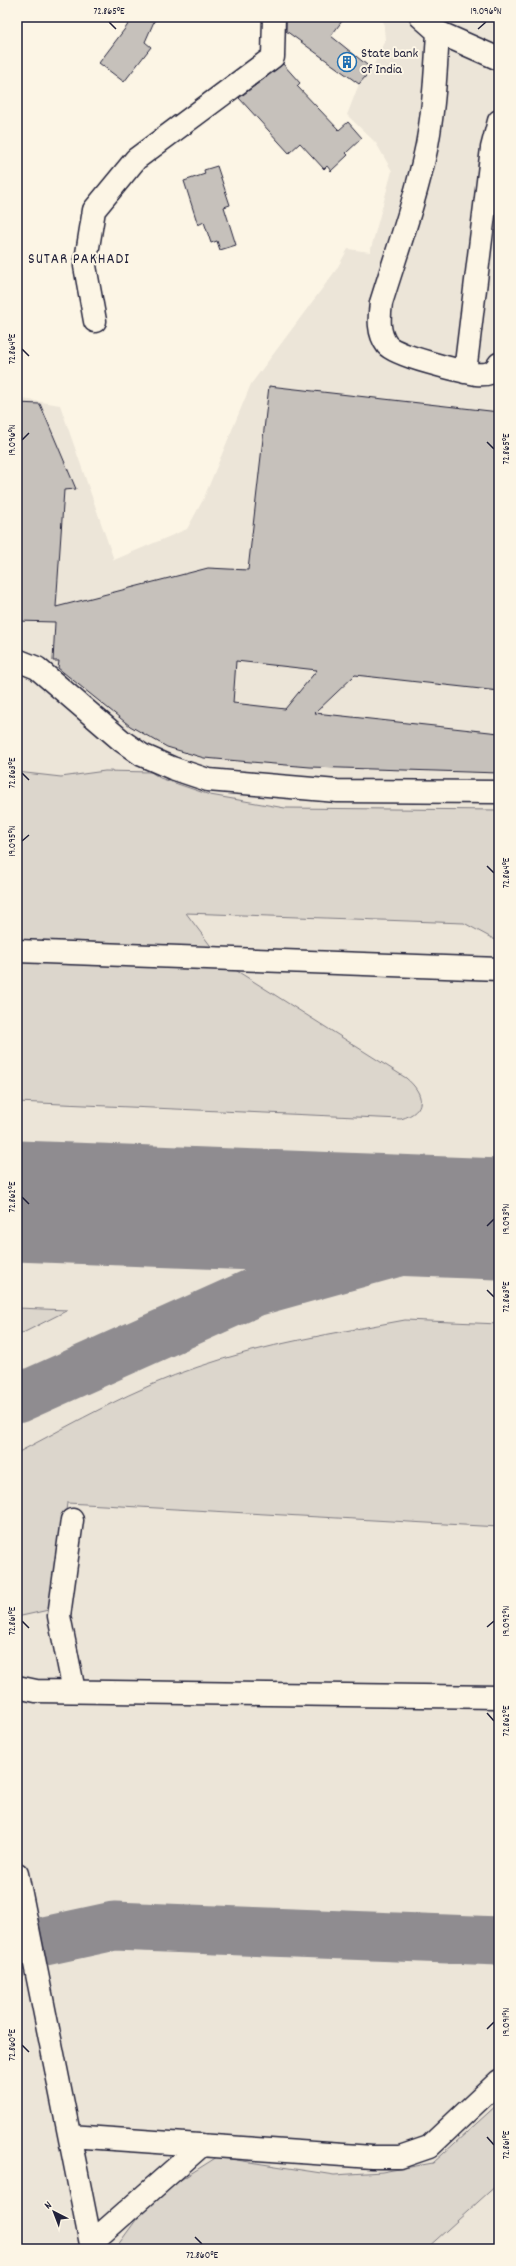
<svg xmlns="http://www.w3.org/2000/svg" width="516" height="2266" viewBox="0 0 516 2266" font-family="Dekko,sans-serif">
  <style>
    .built { fill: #ece5d8 }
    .green { fill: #dcd6cc; stroke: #7f7c84 }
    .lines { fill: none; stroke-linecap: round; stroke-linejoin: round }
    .taxiway { stroke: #8f8c90; stroke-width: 49 }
    .runway { stroke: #8f8c90; stroke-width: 121 }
    .building { fill: #c6c1bb; stroke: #22223b; fill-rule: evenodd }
    .minor-casing { stroke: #22223b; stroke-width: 25 }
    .minor { stroke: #fcf5e5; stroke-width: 22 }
    .ticks { fill: none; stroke: #22223b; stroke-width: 1.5 }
    .labels { text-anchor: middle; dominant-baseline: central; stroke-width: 4; stroke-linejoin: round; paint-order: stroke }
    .poi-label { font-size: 14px; fill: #22223b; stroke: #fcf5e5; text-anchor: start }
    .neighbourhood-label { font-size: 15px; letter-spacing: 1px; fill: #22223b; stroke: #fcf5e5 }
    .neatline { fill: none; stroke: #22223b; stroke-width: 1.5 }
    .ticks-label { font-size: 10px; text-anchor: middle; fill: #22223b }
  </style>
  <rect width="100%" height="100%" fill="#fcf5e5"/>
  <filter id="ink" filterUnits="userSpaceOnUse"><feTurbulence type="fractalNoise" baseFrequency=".025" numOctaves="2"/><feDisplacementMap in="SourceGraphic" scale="8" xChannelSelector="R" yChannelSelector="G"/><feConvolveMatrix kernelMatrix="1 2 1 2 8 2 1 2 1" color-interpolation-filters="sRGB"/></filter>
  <g filter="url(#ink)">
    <path class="built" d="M383,17H499V2249H17V398L60,405L114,560L187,529L203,500L251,384L336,270L348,249L370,252L392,171L376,143L347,115L359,84L372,69L385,40Z"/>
    <path class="green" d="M105,771L151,772L160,778L210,795L285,808L499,810V942L464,923L186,913L213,949L17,942V772L61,777Z
      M17,957L226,964L406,1078C425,1094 427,1111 401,1119L17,1102Z
      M17,1308L68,1310L17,1336Z
      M405,1320L499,1324V1527L67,1503L53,1609L17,1617V1453C76,1422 134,1388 198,1367C265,1344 335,1333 405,1320Z
      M499,2103V2183L426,2249H115L152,2198L217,2157L334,2175L382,2172L433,2163Z"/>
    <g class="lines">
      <path class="taxiway" d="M17,1399L255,1292L499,1224
        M17,1947L114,1926L499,1941"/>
      <path class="runway" d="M17,1201L499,1219"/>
    </g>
    <path class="building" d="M131,17H156L145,42L151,47L124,82L99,63L127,26Z
      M286,17H345L331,36L372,69L359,84L286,31Z
      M283,64L300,83L297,86L339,130L348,122L362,138L346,153L348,155L331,171L327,166L324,169L300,143L289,153L239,98Z
      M217,166L230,205L224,207L236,245L220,250L217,241L211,243L204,222L198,225L184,181L205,174L204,170Z
      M269,386L499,412V691L355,675L315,713L499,733V773L310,767L204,758L167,747L130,726L58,668L59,661H53L55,622L17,621V403L40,404L76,489L64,490L56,607L208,568L248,570ZM236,661L317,670L285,709L233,703Z"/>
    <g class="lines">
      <g class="minor-casing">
        <path id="minor" d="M421,17L438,32L499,59
          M438,32C436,69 434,107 427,145C416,199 397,251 381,303C379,318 378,333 387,345C396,356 460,371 476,374C487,375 493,374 499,364
          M95,321L85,266L94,210L136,159L273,57L274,17
          M465,372L492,148L499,121
          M17,660L37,668L122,741L142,755L172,768L208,780L337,791L499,792
          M17,951L499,969
          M72,1520L59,1616L74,1691
          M17,1687L36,1691L499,1697
          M17,1874L92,2249
          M70,2136L372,2157H400L429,2147L499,2081
          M91,2243L202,2145"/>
      </g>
      <use href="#minor" class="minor"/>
    </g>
  </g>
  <path class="ticks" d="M109,22L116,29M478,29L486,22M22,349L29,356M22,440L29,433M487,442L494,449M22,773L29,780M22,841L29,835M487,866L494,873M22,1197L29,1204M487,1226L494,1219M487,1290L494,1297M22,1621L29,1628M487,1627L494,1621M487,1713L494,1721M487,2029L494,2022M22,2045L29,2052M487,2137L494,2145M195,2237L202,2244"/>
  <defs>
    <g id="building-ring" transform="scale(1)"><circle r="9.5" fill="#fcf5e5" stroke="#1f6fb2" stroke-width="1.5"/><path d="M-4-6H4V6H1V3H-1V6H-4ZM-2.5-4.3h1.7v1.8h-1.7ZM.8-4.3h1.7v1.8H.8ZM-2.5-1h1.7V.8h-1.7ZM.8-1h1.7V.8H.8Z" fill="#1f6fb2"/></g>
  </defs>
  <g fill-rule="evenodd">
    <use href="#building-ring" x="347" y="62"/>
  </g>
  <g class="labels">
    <g class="poi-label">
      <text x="361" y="54">State bank<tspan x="361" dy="16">of India</tspan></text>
    </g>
    <g class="neighbourhood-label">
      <text x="79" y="260">SUTAR PAKHADI</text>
    </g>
  </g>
  <rect width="516" height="2266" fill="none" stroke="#fcf5e5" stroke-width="44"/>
  <g transform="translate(54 2212) rotate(318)" stroke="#fcf5e5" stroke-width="3" paint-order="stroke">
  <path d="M0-3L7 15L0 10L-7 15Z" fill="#22223b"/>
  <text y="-6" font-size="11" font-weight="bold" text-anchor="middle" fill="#22223b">N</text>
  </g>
  <rect x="22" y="22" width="472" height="2222" class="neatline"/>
  <g class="ticks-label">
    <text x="109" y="14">72.865°E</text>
    <text x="486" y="14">19.096°N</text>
    <text transform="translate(11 349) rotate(-90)" y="4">72.864°E</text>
    <text transform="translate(11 440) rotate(-90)" y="4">19.096°N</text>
    <text transform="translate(505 449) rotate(-90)" y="4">72.865°E</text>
    <text transform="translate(11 773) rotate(-90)" y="4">72.863°E</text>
    <text transform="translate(11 841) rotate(-90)" y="4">19.095°N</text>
    <text transform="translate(505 873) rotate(-90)" y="4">72.864°E</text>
    <text transform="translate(11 1197) rotate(-90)" y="4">72.862°E</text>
    <text transform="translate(505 1219) rotate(-90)" y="4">19.093°N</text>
    <text transform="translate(505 1297) rotate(-90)" y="4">72.863°E</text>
    <text transform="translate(11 1621) rotate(-90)" y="4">72.861°E</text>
    <text transform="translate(505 1621) rotate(-90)" y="4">19.092°N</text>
    <text transform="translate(505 1721) rotate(-90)" y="4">72.862°E</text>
    <text transform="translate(505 2022) rotate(-90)" y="4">19.091°N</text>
    <text transform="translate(11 2045) rotate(-90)" y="4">72.860°E</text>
    <text transform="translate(505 2145) rotate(-90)" y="4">72.861°E</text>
    <text x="202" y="2258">72.860°E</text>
  </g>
</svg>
